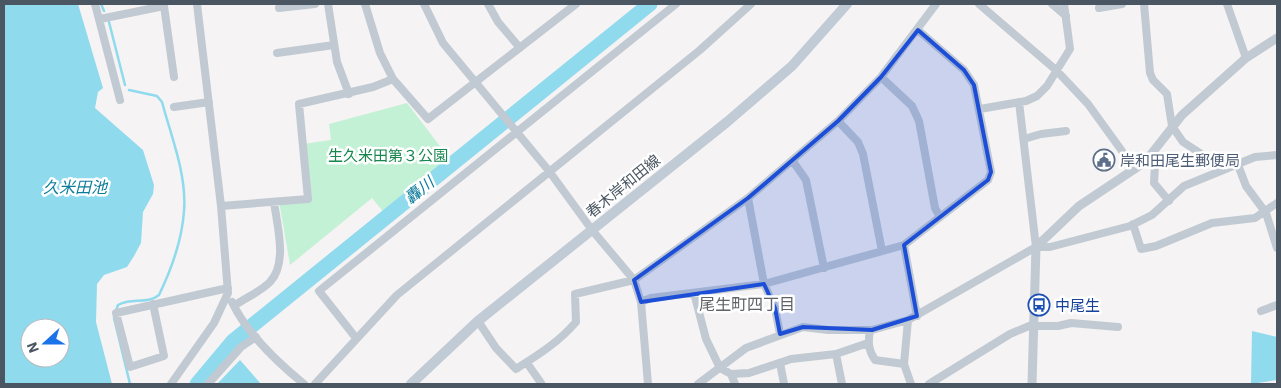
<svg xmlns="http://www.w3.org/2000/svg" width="1281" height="388" viewBox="0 0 1281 388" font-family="'IBM Plex Sans','Noto Sans JP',sans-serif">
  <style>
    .green { fill: #c3f1d5 }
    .water { fill: #90daee; fill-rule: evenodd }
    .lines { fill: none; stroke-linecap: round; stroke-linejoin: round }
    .stream { stroke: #90daee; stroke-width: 2.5 }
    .river { stroke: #90daee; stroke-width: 15 }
    .minor { stroke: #c1cad2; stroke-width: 8 }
    .tertiary { stroke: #c1cad2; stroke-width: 9 }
    .secondary { stroke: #c1cbd6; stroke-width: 10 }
    .marked { fill: #1d4ed8; fill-opacity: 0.2; stroke: #1d4ed8; stroke-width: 4; stroke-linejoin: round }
    .labels { text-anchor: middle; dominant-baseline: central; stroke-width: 5; stroke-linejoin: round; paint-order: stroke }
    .park-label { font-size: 15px; fill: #17864f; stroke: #fff }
    .service-label { font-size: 15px; fill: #4e5e75; stroke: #fff; text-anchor: start }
    .street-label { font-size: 15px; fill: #4a5661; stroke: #fff }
    .transit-label { font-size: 15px; fill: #164399; stroke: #fff; text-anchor: start }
    .water-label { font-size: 16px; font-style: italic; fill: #0c7c9b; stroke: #fff }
    .neighbourhood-label { font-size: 16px; fill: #5f6368; stroke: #fff }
  </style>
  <rect width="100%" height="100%" fill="#f5f3f3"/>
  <path class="green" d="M407,103L452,162L386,215L372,198L290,265L279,201H311L303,144L331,140L329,124Z"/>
  <path class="water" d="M4,4H78L103,88L98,92L95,108L143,150L154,185L153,194L143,212L141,243L134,256L127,267L104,275L97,284L96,322L112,384H4ZM30,328H60V358H30Z
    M1252,331L1277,337V380L1251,384Z
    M240,360L261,384H217Z"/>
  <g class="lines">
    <path class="stream" d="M101,4L104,11
      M109,22L125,85
      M115,313L118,305C131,297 147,305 159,295C172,268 182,241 184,211C187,175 171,136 162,102L157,96L129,90
      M114,318L130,384"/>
    <path class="river" d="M197,384L233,341L650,4"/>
    <path class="minor" d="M95,4L120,100
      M328,4L337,62L349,94
      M365,4L380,53L393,79L428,119L576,4
      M424,4L443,43L549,171L592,230L634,280L641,302L648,384
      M488,4L498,22L520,48
      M979,4L1056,70L1088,104L1135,169
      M1052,4L1066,16
      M1144,4L1150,73L1153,80L1167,94L1172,126L1183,142L1223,168
      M1227,4L1246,58
      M279,8L315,4
      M1099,8L1122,4
      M100,19L164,6L174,77
      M277,53L334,45
      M881,77L912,106L919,121L935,208L940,217
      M1019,102L1036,247
      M174,107L209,102
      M980,109L1026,101L1037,96L1047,86L1070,49L1064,4
      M838,121L858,142L863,154L882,251
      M1024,139L1041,134L1066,131
      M1153,154L1155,165L1154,183L1169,201
      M792,160L806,180L824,268
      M1238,165L1246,186L1266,213L1277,248
      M748,198L764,284L775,308L780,334
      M221,206L308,199L299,104L373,87L393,79
      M1133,224L1141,249L1156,246L1212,223L1255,218L1277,203
      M904,245L917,316
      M694,293L706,339L720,368L731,374L735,384
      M232,302C247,334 277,362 304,384
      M641,302L651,298L764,284L904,245L988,180L991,172L974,85L964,70L918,30
      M153,304L164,356L130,367L116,313L228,288
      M234,306C245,298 260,292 270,282C288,263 277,225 274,202
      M1261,311L1277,305
      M478,321L496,348L516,369C538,355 559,342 576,322L575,294L634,280L748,198L838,121L881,77L936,4
      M1034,326H1058L1071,323L1118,327
      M870,330C868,342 868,350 875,360L904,364
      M356,338L319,291L676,4
      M836,354L842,384
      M527,363L541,383
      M780,363L784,384
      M731,374L749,373L791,359L836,354L868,343
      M171,384L214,323L228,293L221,206L197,4
      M208,384L241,347L256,337
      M315,384L397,295L700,50L751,4
      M698,384L746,348L803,327L828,330H872L908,320
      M911,384L904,364L908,320L1036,247H1050L1130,226L1152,215L1184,186L1255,157L1277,155
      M929,384L1010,334L1034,324"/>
    <path class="tertiary" d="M1032,384L1036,247L1079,206L1145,162L1182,115L1246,58L1277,38"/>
    <path class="secondary" d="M411,384L478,321L727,122L792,66L847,4"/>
  </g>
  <path class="marked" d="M918,30L964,70L974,85L991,172L988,180L904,245L917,316L872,330L803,327L780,334L775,308L764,284L641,302L634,280L748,198L838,121L881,77Z"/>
  <defs>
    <g id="civic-ring" transform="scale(1.125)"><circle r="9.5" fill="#fff" stroke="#5c6f8a" stroke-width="1.5"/><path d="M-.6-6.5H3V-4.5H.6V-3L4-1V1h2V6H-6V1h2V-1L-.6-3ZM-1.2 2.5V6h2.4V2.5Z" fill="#5c6f8a"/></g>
    <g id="bus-ring" transform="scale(1.125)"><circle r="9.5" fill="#fff" stroke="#1a4fb4" stroke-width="1.5"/><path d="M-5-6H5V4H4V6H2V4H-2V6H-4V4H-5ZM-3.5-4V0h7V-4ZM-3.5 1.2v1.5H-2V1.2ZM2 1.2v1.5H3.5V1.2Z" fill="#1a4fb4"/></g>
  </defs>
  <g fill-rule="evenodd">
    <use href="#civic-ring" x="1104" y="160"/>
    <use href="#bus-ring" x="1039" y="305"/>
  </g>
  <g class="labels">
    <g class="park-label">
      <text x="388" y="155">生久米田第３公園</text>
    </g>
    <g class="service-label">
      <text x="1120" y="160">岸和田尾生郵便局</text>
    </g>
    <g class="street-label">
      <text transform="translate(623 186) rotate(-39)">春木岸和田線</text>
    </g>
    <g class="transit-label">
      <text x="1055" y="305">中尾生</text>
    </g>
    <g class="water-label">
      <text x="75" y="187">久米田池</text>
      <text transform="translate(419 190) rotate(-39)">轟川</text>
    </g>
    <g class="neighbourhood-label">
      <text x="747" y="304">尾生町四丁目</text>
    </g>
  </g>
  <rect width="1281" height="388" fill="none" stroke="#4a5661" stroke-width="10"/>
  <g transform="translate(45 343) rotate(249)"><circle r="24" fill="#ffffff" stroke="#b7bbc0"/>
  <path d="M0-4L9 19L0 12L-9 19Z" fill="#1a73e8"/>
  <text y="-8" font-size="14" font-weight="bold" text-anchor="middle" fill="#4a5661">N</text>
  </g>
</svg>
